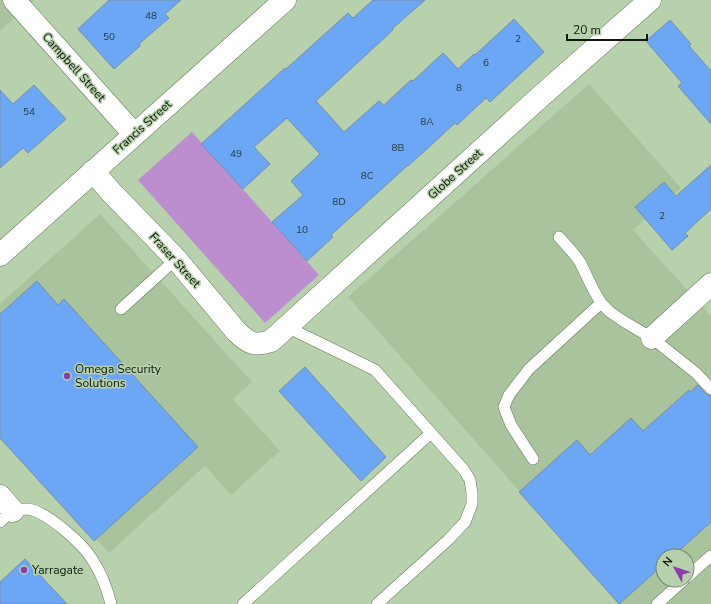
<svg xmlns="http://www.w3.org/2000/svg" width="711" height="604" viewBox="0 0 711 604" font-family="'Nunito Sans',sans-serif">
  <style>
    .built { fill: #a9c49c; fill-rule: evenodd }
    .green { fill: #bc8ecf }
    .building { fill: #6ca7f5; stroke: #768dad }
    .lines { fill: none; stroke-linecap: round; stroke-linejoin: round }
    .service-casing { stroke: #647a5a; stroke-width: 12 }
    .minor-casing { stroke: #647a5a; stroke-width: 23 }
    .secondary-casing { stroke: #647a5a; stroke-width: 23 }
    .service { stroke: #fff; stroke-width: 11 }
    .minor { stroke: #fff; stroke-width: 22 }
    .secondary { stroke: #fff; stroke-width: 22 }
    .poi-dot { fill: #8d3baa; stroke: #b8d1ad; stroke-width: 1.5 }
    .labels { text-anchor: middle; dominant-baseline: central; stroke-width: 3; stroke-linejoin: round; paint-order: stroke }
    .number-label { font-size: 10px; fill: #253a44 }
    .street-label { font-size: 12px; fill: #0d1609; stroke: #b8d1ad }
    .poi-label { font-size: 12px; fill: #0d1609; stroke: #b8d1ad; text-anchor: start }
  </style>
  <rect width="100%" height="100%" fill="#b8d1ad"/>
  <path class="built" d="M0,0H35L0,31Z
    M589,84L681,188L633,230L711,316V604H619L348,297ZM663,556H687V580H663Z
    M100,214L252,382L233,399L280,451L231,495L205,466L109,553L0,433V304Z"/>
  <path class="green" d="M192,132L319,275L265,323L138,180Z"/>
  <path class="building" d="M109,0H181L165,14L169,18L139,44L140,46L114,69L78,29Z
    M373,0H425L392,29L393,30L316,101L344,132L379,101L384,105L411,80L413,81L443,53L458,69L474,54L475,55L514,19L544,52L490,102L486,98L457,125L455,123L427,149L408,166V165L331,235L333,237L307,261L272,222L303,195L291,181L320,154L287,118L254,147L270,164L243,189L201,144L285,68L286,69L348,13L353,18Z
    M670,20L691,44L689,46L711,71V124L678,86L682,83L646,41Z
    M34,85L66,119L28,153L23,148L0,168V90L13,104Z
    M711,165V209L685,233L688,236L672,250L635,207L664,182L676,196Z
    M37,281L58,305L64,299L198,447L94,541L0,438V314Z
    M305,367L386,457L361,481L279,391Z
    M698,385L706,394L711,396V522L673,556H663V565L619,604L519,492L577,440L590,455L631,418L643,431L689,390L690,392Z
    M25,559L67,604H0V582Z"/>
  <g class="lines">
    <g class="service-casing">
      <path id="service" d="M601,303L610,312L623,321L652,338L696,373L711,389
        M121,309L176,259
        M287,327L375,370L464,470L470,480L472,493V504L465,522L448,540L377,604
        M533,459L511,425L504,407L509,395L529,369L601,303L593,289L580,262L574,254L559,237
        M0,522C4,519 9,512 14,510C18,509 26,509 29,509C48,513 82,543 92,559C101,573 107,588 111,604
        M687,577L711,556
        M243,604L431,433
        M657,604L684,580"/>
    </g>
    <g class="minor-casing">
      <path id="minor" d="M14,0L134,134
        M93,171L111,192L176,259L236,331C249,344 254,346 271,341L541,96L650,0
        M652,338L711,284
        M0,496L13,511"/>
    </g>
    <g class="secondary-casing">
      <path id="secondary" d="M0,255L285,0"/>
    </g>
    <use href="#service" class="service"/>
    <use href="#minor" class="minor"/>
    <use href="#secondary" class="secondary"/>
  </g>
  <g class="poi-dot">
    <circle cx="67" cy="376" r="4"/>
    <circle cx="24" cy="570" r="4"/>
  </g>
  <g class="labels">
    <g class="number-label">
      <text x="151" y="16">48</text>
      <text x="109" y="37">50</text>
      <text x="518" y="39">2</text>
      <text x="486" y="63">6</text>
      <text x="459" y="88">8</text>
      <text x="29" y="112">54</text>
      <text x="427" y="122">8A</text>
      <text x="398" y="148">8B</text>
      <text x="236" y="154">49</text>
      <text x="367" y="176">8C</text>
      <text x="339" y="202">8D</text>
      <text x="662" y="216">2</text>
      <text x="302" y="230">10</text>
    </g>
    <g class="street-label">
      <text transform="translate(74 67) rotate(48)">Campbell Street</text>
      <text transform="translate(142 127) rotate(-42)">Francis Street</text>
      <text transform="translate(455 174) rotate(-42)">Globe Street</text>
      <text transform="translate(175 260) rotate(48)">Fraser Street</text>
    </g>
    <g class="poi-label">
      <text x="75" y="369">Omega Security<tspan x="75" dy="14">Solutions</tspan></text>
      <text x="32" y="570">Yarragate</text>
    </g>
  </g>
  <g transform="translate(675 568) rotate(310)"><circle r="19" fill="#b8d1ad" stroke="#74866b"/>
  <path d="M0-3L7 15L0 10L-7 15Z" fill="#8d3baa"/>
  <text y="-6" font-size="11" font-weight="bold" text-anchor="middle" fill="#0d1609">N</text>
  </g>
  <path d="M567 34v6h80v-6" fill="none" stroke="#0d1609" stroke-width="2"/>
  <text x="573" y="34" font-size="12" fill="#0d1609" stroke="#b8d1ad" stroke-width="3" paint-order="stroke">20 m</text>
</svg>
